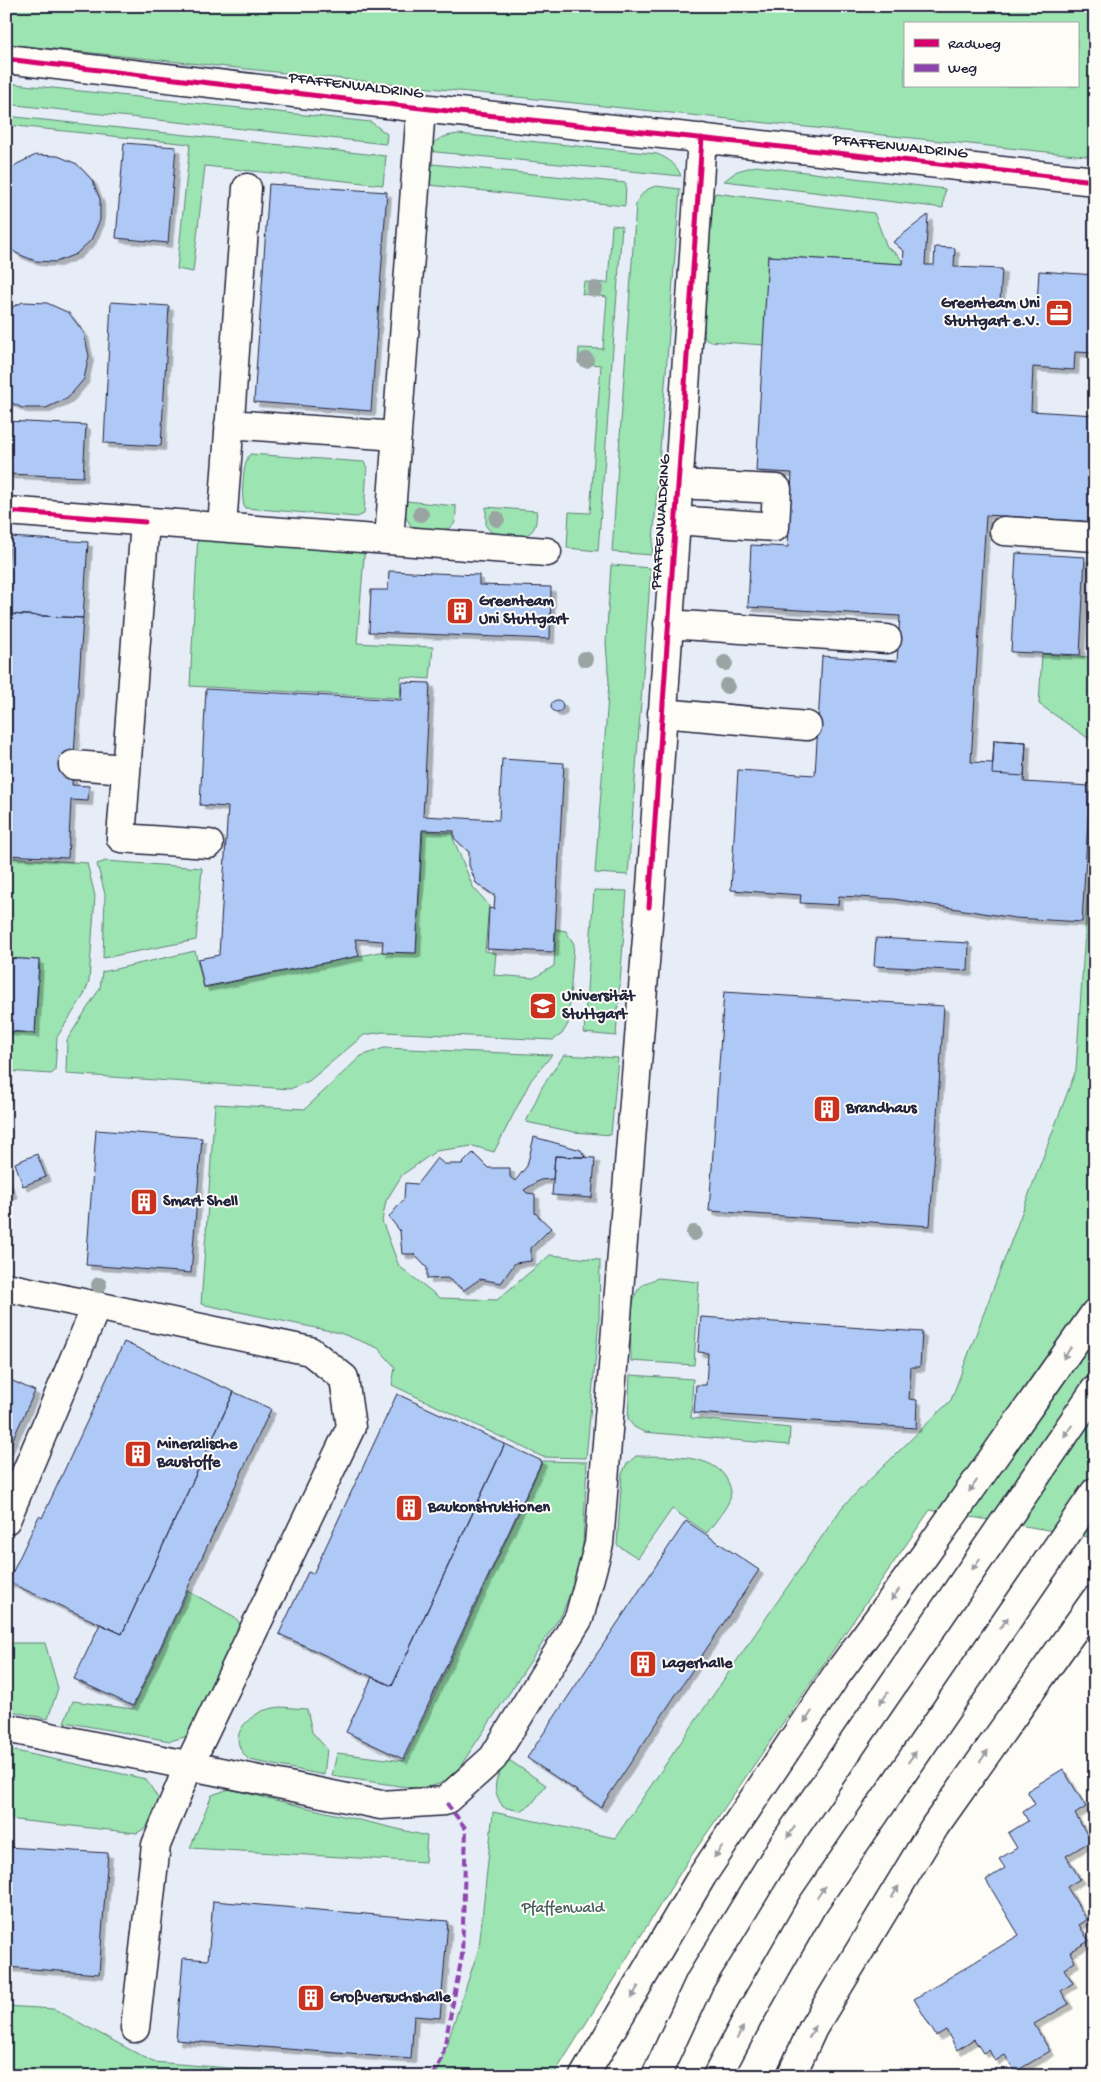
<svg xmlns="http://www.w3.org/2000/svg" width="1101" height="2082" viewBox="0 0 1101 2082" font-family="'Gochi Hand',sans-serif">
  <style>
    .built { fill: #e6edf7 }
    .green { fill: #9ce4b2; stroke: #5f8376; fill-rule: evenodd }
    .building { fill: #afc9f7; stroke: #22223b; filter: url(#shadow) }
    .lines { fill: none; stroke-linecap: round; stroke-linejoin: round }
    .minor-casing { stroke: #22223b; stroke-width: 31 }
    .highway-casing { stroke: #22223b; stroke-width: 31 }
    .minor { stroke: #fdfcf7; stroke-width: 28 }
    .highway { stroke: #fdfcf7; stroke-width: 28 }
    .quiet { stroke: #8e44ad; stroke-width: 4; stroke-dasharray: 8 4; stroke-linecap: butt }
    .cycleway-casing { stroke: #fdfcf7; stroke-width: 8 }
    .cycleway { stroke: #d6006c; stroke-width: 5 }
    .tree { fill: #99a4a3 }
    .oneway { fill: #9a9aa2 }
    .labels { text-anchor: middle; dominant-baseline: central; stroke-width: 4; stroke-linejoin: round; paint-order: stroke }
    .street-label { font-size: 16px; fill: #22223b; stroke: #fdfcf7 }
    .poi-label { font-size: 16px; font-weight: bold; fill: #22223b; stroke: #fdfcf7; text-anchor: start }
    .park-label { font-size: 16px; fill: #475c5f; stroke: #fdfcf7 }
  </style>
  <defs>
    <filter id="shadow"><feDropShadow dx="4.5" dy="4.5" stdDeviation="0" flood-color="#0004"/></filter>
  </defs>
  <rect width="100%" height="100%" fill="#fdfcf7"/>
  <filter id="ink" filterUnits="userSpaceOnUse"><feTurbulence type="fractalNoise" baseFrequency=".02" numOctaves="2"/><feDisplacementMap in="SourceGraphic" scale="10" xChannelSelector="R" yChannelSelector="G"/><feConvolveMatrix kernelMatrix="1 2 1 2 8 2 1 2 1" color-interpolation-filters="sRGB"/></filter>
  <g filter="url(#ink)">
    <path class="built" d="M6,44L1095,157V583L1090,658L1042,654L1039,704L1095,743V776L1076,1070L951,1400L843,1506L615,1838L493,1813L479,1948L436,2076H332L153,2062L54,2009L6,2006Z"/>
    <path class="green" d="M6,6H1095V157L6,44ZM905,24H1077V86H905Z
      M6,83L371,122L387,134L386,144L6,104Z
      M6,116L386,156L383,185L205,166L193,272L177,269L190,144L6,125Z
      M458,134L657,154C669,159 676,164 681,176L426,151C435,139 443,136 458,134Z
      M432,164L626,183L625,206L429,185Z
      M756,166L945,189L943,208L724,181L737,171Z
      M656,186L680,189L652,555L612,552L636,204C641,194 645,189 656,186Z
      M715,193L874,213L887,247L899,256L903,264L768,256L764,345L708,341L705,339L704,333L710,211Z
      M612,225L622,226L598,551L567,548L569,512L590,513L601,365L578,363L579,348L603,349L607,297L582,294L584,282L608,283Z
      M250,454L364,462L367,468L364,514L357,517L245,508C240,501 243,460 250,454Z
      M406,501L456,506C456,511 456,518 455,522C450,536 422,528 411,526L405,516Z
      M486,507L537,511C536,516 537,523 534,528C528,541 503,536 491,532L486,526Z
      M198,534L365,545L357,643L433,647L430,679L401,677L400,698L190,686Z
      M611,565L651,568L628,875L595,873L609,682L606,643Z
      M1095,583V743L1039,704L1042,654L1090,657Z
      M1095,776V1538L930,1510L687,1862L553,2076H436L479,1948L493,1812L615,1838L843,1506L951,1400L1076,1070Z
      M423,831L453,833V838L473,887L489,905L485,951L496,953L494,975L534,978L554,966L556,929L566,931L574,944L568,1024L562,1034L553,1040L383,1032L364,1035L309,1081L290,1089L66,1074L67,1040L100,988L102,972L195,951L204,988L379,952L416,953Z
      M6,857L87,863L95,896L89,981L84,995L57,1037L55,1071L51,1074L6,1071V1032L35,1033L40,960L6,958Z
      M106,861L202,868L196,940L103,958L105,894L97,864Z
      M594,890L627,891L616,1036L584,1033Z
      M384,1048L552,1055L531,1080L494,1152L473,1146L436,1151L402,1175L386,1201L382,1221L399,1266L440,1298L497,1300L550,1255L600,1260L599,1321L586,1458L543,1457L392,1385L395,1367L378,1348L340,1333L201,1304L215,1104L305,1109L361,1056Z
      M564,1055L618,1058L611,1135L574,1132L526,1122L542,1087Z
      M658,1278L699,1282L694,1365L631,1361C631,1343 628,1305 638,1290C643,1283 650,1281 658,1278Z
      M630,1375L693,1379L691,1418L790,1428L789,1445L644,1432L634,1427L628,1419Z
      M636,1456C665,1457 716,1452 728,1482C731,1487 732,1496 729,1501C724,1512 714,1523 707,1533L672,1509L638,1558L617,1545L622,1474L626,1465Z
      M543,1461L587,1462L583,1544L579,1571L562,1614L459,1768L443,1783L420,1789L332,1776L337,1753L404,1761Z
      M188,1591L235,1617L241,1625L242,1636L188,1736L170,1741L64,1722L73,1701L133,1709Z
      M6,1643H45L58,1688L48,1719L6,1710Z
      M280,1707L307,1709L312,1732L327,1749L324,1775L249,1760C229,1741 239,1724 260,1712C266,1709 274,1708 280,1707Z
      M6,1749L146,1779L159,1800L154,1823L137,1833L6,1819Z
      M509,1760L546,1785L531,1805L520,1811L503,1807C490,1787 495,1777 509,1760Z
      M229,1789L427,1836L425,1862L190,1848L212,1795Z
      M6,2006L54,2009L153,2062L332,2076H6Z"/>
    <path class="building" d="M124,143L176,147L168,243L116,238Z
      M36,155L58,156L77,164L92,180L100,199V220L91,240L76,254L56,262L35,261L16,253L6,244V174L17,164Z
      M269,184L387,192L371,411L254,402Z
      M928,215L925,265H934L935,247L955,248L954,267L1002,269L1000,302L1037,303L1039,271L1095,275V353L1075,352L1074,370L1033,367L1031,411L1095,415V522L986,515L971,762L993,763L994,740L1026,742L1024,782L1090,786L1082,922L1015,918L894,899L839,896L838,905L800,903L801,895L731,890L738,770L815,775L822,656L897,661L900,616L748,607L751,545L788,547L792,473L756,471L768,256L903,264L904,251L893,242Z
      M23,302L47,303L69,313L84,333L89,356L84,379L68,398L46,408H22L6,400V310Z
      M111,302L169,306L161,446L104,443Z
      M6,421L86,425L83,477L6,474Z
      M6,537H10L6,597Z
      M10,537L88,542L83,618L6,614Z
      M1016,553L1085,557L1080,655L1011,652Z
      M389,571L479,575V585L551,587L550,639L369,632L371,590H388Z
      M6,614L83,618L72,785L89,786L88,801L71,800L68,858L6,855Z
      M402,682L430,683L423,816L499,820L502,759L564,763L554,952L487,949L489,908L494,909L495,896L476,883L469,865V852L454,838V831L422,830L416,953L382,952L383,941L355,939L359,956L204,987L198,959L219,955L228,807L200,805L206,689L401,700Z
      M551 706a6 6 0 1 1 12 0a6 6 0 1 1-12 0Z
      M994,740L1026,742L1024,776L992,774Z
      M876,938L969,943L968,971L874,966Z
      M6,958L39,960L35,1033L6,1031Z
      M724,992L944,1006L930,1226L709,1211Z
      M96,1130L202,1138L191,1273L86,1265Z
      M534,1137L581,1150L585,1157L555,1156L553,1179L540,1180L524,1190L527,1193L535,1194V1213L551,1228L531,1248V1261L515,1263L501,1283L480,1279L464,1290L447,1278L427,1279V1268L414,1254H402L400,1231L389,1217L404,1199L405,1183L417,1184L437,1158L444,1164H462L473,1153L488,1168H510V1177L515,1181L527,1166Z
      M37,1154L46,1177L23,1186L15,1163Z
      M555,1156L595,1158L592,1198L552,1195Z
      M6,1176L13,1194L6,1196Z
      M701,1317L922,1332L920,1367H911L909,1399L917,1400L916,1428L694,1413L696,1385H706L708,1353L698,1352Z
      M124,1342L234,1392L122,1634L8,1582L39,1516L42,1518Z
      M6,1378L35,1391L6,1454Z
      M234,1392L271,1409L133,1706L74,1679L100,1624L122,1634Z
      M397,1394L505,1444L392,1686L279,1634L308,1572L313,1574Z
      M505,1444L542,1461L403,1759L346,1732L372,1677L392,1686Z
      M686,1521L759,1570L601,1807L527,1758Z
      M1063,1769L1086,1807L1075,1814L1091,1841L1066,1856L1080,1879L1067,1887L1087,1920L1079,1925L1089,1941L1070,1952L1075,1962L1064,1969L1073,1983L1061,1991L1069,2004L1034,2024L1050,2051L1015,2072L1005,2055L995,2061L989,2050L983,2053L974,2039L957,2050L946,2030L936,2036L914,1999L1019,1935L986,1880L1005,1868L999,1859L1017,1848L1008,1833L1028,1821L1023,1812L1035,1804L1027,1791Z
      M6,1847L108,1853L99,1974L6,1967Z
      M213,1901L448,1921L440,2018L414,2016L411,2059L176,2040L183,1958L208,1960Z"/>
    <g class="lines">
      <g class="minor-casing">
        <path id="minor" d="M6,59L421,108L1095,181
          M229,424L397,436
          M6,511L547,552
          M675,520L775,527L777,489L677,484
          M145,522L121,838L209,844
          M222,527L247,188
          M1004,531L1095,537
          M389,540L421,108
          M668,624L887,639
          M662,713L807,726
          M73,765L126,769
          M6,1287L310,1351L344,1378L351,1427L189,1765L156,1845L135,2028
          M6,1520L96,1307
          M6,1728L381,1805L445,1801L493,1758L579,1618L599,1544L651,887L702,138"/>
      </g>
      <g class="highway-casing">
        <path id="highway" d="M584,2076L702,1876L835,1677L924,1556L1095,1313
          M656,2076L700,1981L781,1848L1095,1390
          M717,2076L750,2014L811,1907L1095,1492
          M791,2076L813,2028L935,1826L1095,1600"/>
      </g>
      <use href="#minor" class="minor"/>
      <use href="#highway" class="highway"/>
      <path class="quiet" d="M432,2076L442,2059L462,1956L466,1829L445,1801"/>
      <g class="cycleway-casing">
        <path id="cycleway" d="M6,59L421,108L1095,181
          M6,511L145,522
          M649,907L702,138"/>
      </g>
      <use href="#cycleway" class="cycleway"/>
    </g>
    <g class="tree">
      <circle cx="595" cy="289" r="8"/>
      <circle cx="586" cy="360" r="8"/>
      <circle cx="421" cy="514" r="8"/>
      <circle cx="497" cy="519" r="8"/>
      <circle cx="585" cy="659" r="8"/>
      <circle cx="725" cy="663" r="8"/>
      <circle cx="727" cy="686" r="8"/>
      <circle cx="694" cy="1233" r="8"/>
      <circle cx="99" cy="1285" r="8"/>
    </g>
    <defs><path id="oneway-solid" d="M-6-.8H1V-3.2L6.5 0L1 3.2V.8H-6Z" transform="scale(1.25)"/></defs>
    <g class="oneway">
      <use href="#oneway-solid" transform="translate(1067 1353) rotate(125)"/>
      <use href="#oneway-solid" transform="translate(1068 1431) rotate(125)"/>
      <use href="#oneway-solid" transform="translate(973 1486) rotate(125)"/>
      <use href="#oneway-solid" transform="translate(976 1564) rotate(125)"/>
      <use href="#oneway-solid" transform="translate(895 1595) rotate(126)"/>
      <use href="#oneway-solid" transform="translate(1004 1623) rotate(-55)"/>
      <use href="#oneway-solid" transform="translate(884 1698) rotate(125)"/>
      <use href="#oneway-solid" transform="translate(808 1717) rotate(124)"/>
      <use href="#oneway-solid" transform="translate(984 1756) rotate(-55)"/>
      <use href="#oneway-solid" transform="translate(912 1757) rotate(-55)"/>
      <use href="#oneway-solid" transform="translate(791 1832) rotate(125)"/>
      <use href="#oneway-solid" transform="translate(718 1852) rotate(124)"/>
      <use href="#oneway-solid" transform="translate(821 1892) rotate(-57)"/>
      <use href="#oneway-solid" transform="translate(895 1892) rotate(-59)"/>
      <use href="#oneway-solid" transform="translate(635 1992) rotate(120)"/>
      <use href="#oneway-solid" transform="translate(812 2032) rotate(-63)"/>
      <use href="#oneway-solid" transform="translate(740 2033) rotate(-62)"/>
    </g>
  </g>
  <defs>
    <g id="office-square" transform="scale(1.4375)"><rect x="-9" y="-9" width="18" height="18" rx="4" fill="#c8321e" stroke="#fdfcf7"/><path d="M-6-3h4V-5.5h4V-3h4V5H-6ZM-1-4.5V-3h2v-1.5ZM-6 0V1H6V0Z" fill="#fff"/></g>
    <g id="building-square" transform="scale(1.4375)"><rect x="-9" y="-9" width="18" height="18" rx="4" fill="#c8321e" stroke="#fdfcf7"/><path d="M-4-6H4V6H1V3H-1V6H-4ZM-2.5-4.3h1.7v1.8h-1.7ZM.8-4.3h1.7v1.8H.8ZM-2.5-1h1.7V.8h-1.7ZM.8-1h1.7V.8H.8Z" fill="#fff"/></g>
    <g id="university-square" transform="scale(1.4375)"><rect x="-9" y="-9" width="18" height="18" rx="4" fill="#c8321e" stroke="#fdfcf7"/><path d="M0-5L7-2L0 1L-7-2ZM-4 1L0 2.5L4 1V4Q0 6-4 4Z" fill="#fff"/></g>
  </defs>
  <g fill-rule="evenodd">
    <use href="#office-square" x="1059" y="313"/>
    <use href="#building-square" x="460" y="611"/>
    <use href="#university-square" x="543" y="1006"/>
    <use href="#building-square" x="827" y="1109"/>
    <use href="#building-square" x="144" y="1202"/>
    <use href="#building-square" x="138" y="1454"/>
    <use href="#building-square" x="409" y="1508"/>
    <use href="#building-square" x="643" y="1664"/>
    <use href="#building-square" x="311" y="1998"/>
  </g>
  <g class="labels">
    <g class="street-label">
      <text transform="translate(356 87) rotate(7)">PFAFFENWALDRING</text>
      <text transform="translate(900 148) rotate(6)">PFAFFENWALDRING</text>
      <text transform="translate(662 522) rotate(-86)">PFAFFENWALDRING</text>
    </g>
    <g class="poi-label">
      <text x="1040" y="304" text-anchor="end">Greenteam Uni<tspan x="1040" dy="18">Stuttgart e.V.</tspan></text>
      <text x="479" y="602">Greenteam<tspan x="479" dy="18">Uni Stuttgart</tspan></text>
      <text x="562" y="997">Universität<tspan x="562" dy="18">Stuttgart</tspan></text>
      <text x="846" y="1109">Brandhaus</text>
      <text x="163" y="1202">Smart Shell</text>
      <text x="157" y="1445">Mineralische<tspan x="157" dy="18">Baustoffe</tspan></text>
      <text x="428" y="1508">Baukonstruktionen</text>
      <text x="662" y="1664">Lagerhalle</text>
      <text x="330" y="1998">Großversuchshalle</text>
    </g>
    <g class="park-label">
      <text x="563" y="1909">Pfaffenwald</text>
    </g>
  </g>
  <rect width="1101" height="2082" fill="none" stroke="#fdfcf7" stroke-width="25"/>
  <rect x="12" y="12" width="1076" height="2057" fill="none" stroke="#22223b" stroke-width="2" filter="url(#ink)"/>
  <rect x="904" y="22" width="175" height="65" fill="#fdfcf7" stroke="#a5a5ac"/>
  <rect x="914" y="39" width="25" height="8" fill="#d6006c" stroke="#a5a5ac"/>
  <text x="948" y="48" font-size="15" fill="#22223b">Radweg</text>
  <rect x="914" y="64" width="25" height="8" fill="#8e44ad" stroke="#a5a5ac"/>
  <text x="948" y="72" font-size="15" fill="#22223b">Weg</text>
</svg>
